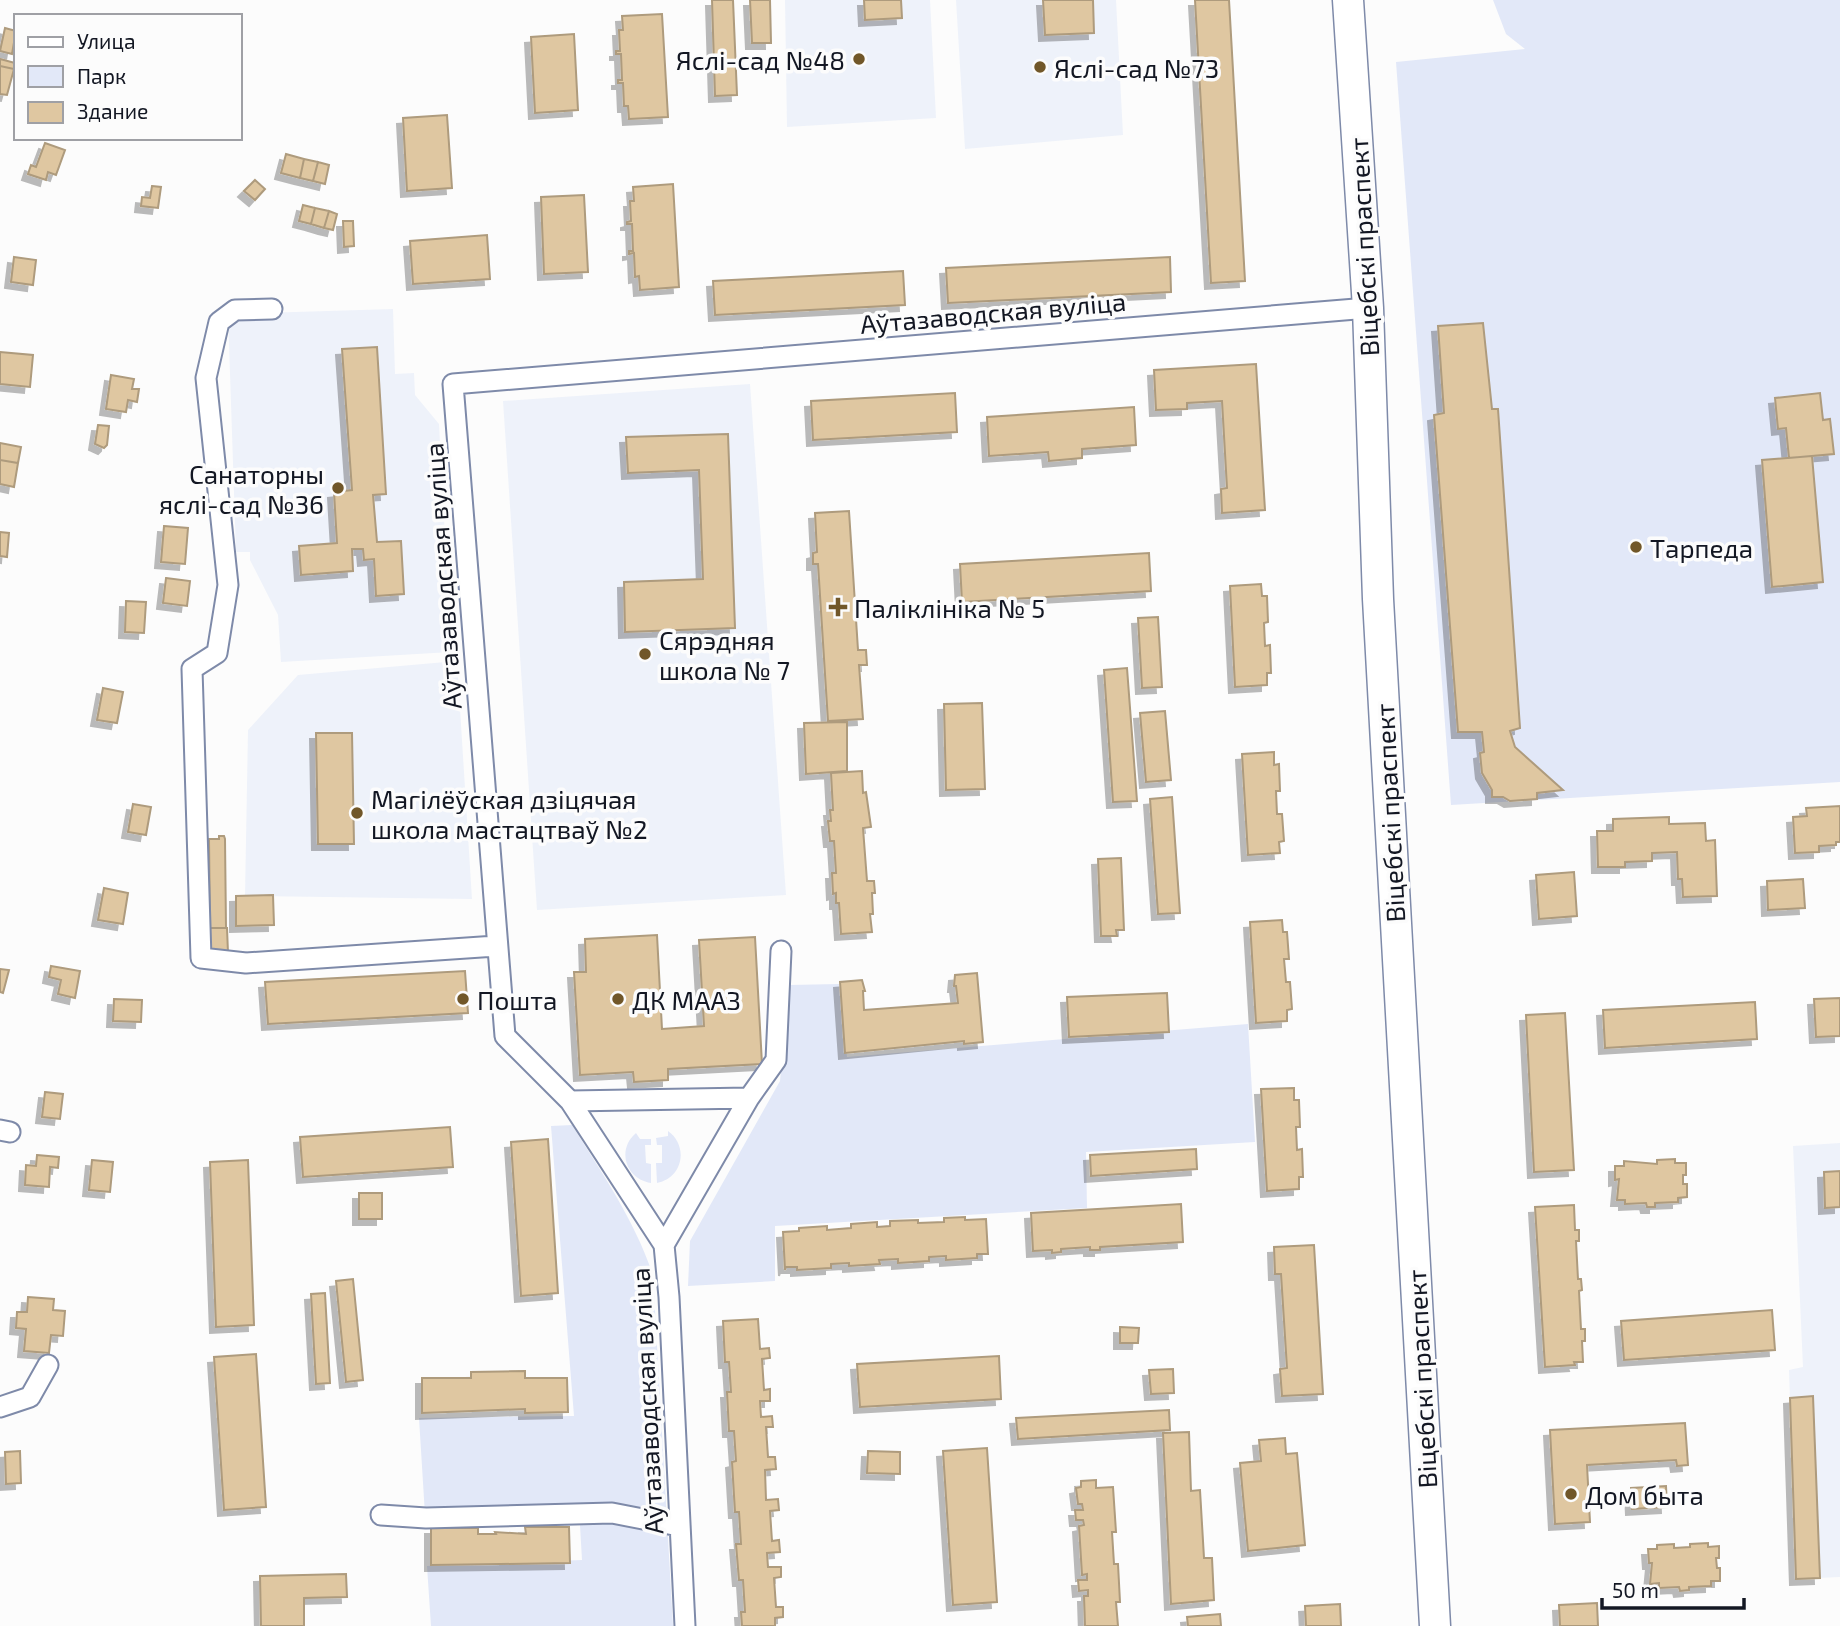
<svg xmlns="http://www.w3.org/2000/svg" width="1840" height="1626" viewBox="0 0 1840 1626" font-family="'Exo 2',sans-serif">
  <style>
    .built { fill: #eef2fa }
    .green { fill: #e2e8f8 }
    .building { fill: #dfc7a1; stroke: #ae9b7d; stroke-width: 2; filter: url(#shadow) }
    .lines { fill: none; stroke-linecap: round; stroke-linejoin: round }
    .street-casing { stroke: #7e8aa9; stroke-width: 23 }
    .primary-casing { stroke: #7e8aa9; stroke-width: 33 }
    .street { stroke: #fff; stroke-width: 19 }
    .primary { stroke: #fff; stroke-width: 30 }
    .poi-dot { fill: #715729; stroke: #fcfcfc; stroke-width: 2.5 }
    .labels { text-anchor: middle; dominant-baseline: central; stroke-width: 7; stroke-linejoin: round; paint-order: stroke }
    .poi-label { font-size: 26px; fill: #131723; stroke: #fcfcfc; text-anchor: start }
    .street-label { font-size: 26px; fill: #131723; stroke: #fcfcfc }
  </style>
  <defs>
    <filter id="shadow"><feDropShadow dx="-6" dy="6" stdDeviation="0" flood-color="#0004"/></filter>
  </defs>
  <rect width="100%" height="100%" fill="#fcfcfc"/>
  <path class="built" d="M785,0H930L936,118L787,127Z
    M956,0H1116L1123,135L965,149Z
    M393,309L395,374L414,373L415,395L439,424L451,652L281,662L278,615L250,560V552H236L228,314Z
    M750,384L786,895L537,910L503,401Z
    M457,661L472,899L245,896L248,730L298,675Z
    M1840,1143V1577L1796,1579L1789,1370L1803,1367L1793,1146Z"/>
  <path class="green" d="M1493,0H1840V782L1451,805L1396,62L1525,49L1506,34Z
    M839,984L847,1057L1248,1024L1255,1142L1086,1152L1087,1208L775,1226V1281L688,1286L690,1241L780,1081L789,985Z
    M572,1125C602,1173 635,1221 653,1275L673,1626H431L427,1566L582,1560L579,1508L425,1515L419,1418L574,1416L551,1126Z
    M668,1131C689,1146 683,1178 657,1183L656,1163H662V1145H657L656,1138L668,1136Z
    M636,1133L640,1139H651V1145H645L646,1163L651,1164V1183C626,1179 616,1150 636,1133Z"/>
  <path class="building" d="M712,0H733L737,95L715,96Z
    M750,0H770L771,43H752Z
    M864,0H901L902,18L865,20Z
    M1043,0H1093L1094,33L1045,35Z
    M1195,0H1229L1245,281L1211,283Z
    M662,14L668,117L629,119L628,106H624L623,83H618V80H622L621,54H616V51H620L619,30H623L622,16Z
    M5,28L16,31L12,54L0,51Z
    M574,34L578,110L535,113L531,37Z
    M0,59L15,63L14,69L0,66Z
    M0,66L14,69L7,95L0,94Z
    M447,115L452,188L407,191L403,118Z
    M45,143L65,150L56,175L48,172L46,180L28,174L31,165L36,167Z
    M286,154L304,159L300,178L281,173Z
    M304,159L318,162L313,181L300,178Z
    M318,162L329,165L325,184L313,181Z
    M255,180L265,189L255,200L244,191Z
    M673,184L679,287L640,290L639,276L635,277L634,253L629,254V251H633L632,224H627V222L631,221L630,201H634L633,187Z
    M152,186L161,187L158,208L141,206L142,197L150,198Z
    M584,195L588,272L544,274L541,197Z
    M303,205L315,208L311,224L299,221Z
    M315,208L329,211L324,228L311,224Z
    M329,211L337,214L333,230L324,228Z
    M343,221H353L354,246L344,247Z
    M487,235L490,279L413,284L410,241Z
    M14,257L36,260L33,285L11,282Z
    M1170,257L1171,292L948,303L946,268Z
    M903,271L905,305L715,315L713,281Z
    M1483,323L1492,409H1498L1520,728L1510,731L1515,747L1563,790L1537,793V799L1510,801L1503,797H1492V790L1482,773L1480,753L1484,752L1482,732H1458L1434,415L1444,413L1438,326Z
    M377,347L386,494L373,495L377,542L401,541L404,594L376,596L374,559L364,560L363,549H352L353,571L301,575L299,546L337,543L334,492L352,490L342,349Z
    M0,352L33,355L30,387L0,384Z
    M1256,364L1265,510L1222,513L1221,489L1227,488L1222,401L1187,403V409L1156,410L1154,370Z
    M111,375L134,379L132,389H139L137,402L128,400L126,412L106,409Z
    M955,393L957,432L813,440L811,401Z
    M1820,393L1823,420L1830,419L1834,454L1789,458L1786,428L1778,429L1775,398Z
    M1134,407L1136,445L1082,449V458L1049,461L1048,452L989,456L987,417Z
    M98,425L109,426L107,445L104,448L95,444Z
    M728,434L735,628L625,632L624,582L703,579L699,470L628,473L626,437Z
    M0,443L21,447L18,463L0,460Z
    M1812,456L1823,582L1772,587L1762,460Z
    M0,460L18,463L14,487L0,484Z
    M849,511L858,650H866L867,665H859L863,719L828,721L818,564H813V553L817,552L815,513Z
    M164,526L188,528L185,564L161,562Z
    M0,532L9,533L7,557L0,556Z
    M1149,553L1151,591L962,602L960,564Z
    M166,578L190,581L187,606L163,603Z
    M1261,584L1262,596H1267L1268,622L1264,623L1265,646L1270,645L1271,673H1267V685L1235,687L1230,586Z
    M126,601L146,602L144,633L125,632Z
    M1158,617L1162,687L1142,688L1138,618Z
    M1127,668L1137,801L1113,802L1104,670Z
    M103,688L123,692L117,723L97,720Z
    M982,703L985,789L946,790L944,704Z
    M1165,711L1171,780L1146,782L1140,713Z
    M847,722V771L806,774L804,723Z
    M316,733H352L354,844H318Z
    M1274,752V765L1279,764L1280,791H1276L1277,814H1282L1284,841L1279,842L1280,853L1248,855L1242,754Z
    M862,771L863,793L866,792L871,827L863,828L867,881H874L875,893H872L873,914H870L872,932L841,934L839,903H836V893L833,894L832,873H836L834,841H830L828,821H831L830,810H833L831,773Z
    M1172,797L1180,913L1158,914L1150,799Z
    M133,804L151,807L146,835L128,832Z
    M1840,806V842H1836V845L1819,846V852L1795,853L1793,817L1807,816L1806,808Z
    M1669,817V824L1705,823L1706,841L1715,840L1717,896L1683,897L1682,879H1678L1677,852L1652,853V861L1625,862V867H1598L1597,831H1613V819Z
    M219,836H224L225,839L226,928H210L209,839H219Z
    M1121,858L1124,930H1116L1117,936H1101L1098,859Z
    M1574,872L1577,916L1539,919L1536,875Z
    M1803,879L1805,908L1768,910L1767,881Z
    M104,888L128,893L123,924L98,920Z
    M273,895L274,925L236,926V896Z
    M1282,920L1283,932H1287L1289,959H1284L1286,982H1290L1292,1009L1287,1010V1021L1256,1023L1250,922Z
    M210,928H227L228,953H210Z
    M657,935L662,1029L704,1026L699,940L755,937L762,1064L668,1069V1080L634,1082L633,1072L580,1075L574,972H586L585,939Z
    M51,966L80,971L75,998L58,994L61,980L49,977Z
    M0,969L9,970L3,993L0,992Z
    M465,971L468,1013L268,1024L265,982Z
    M977,973L983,1042L964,1044V1041L845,1053L840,982L862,980L865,991H863L864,1010L958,1003L956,986H954L955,975Z
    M1167,993L1169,1032L1069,1037L1067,997Z
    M1840,998V1036L1816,1037L1814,999Z
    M114,999L142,1000L141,1022L113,1021Z
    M1755,1002L1757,1039L1605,1048L1603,1010Z
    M1565,1013L1574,1170L1534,1172L1526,1015Z
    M1294,1088V1100H1299L1300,1127H1296L1297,1150L1302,1149L1303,1177H1299V1189L1267,1191L1261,1089Z
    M45,1092L63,1094L60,1119L42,1117Z
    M450,1127L453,1167L303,1177L300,1137Z
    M548,1139L558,1293L521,1296L511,1142Z
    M1196,1149L1197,1169L1091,1176L1090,1155Z
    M37,1155L59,1157L58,1168L50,1167L49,1187L25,1185L26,1165L36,1166Z
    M1675,1159V1163H1686V1175H1683V1184H1687V1197L1678,1198V1202L1655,1203V1207H1647L1646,1203L1625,1204V1200H1617L1619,1179L1615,1180V1166H1624V1161L1657,1164V1160Z
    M92,1160L113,1162L110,1192L89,1190Z
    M248,1160L254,1325L216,1327L210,1162Z
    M1840,1171V1207L1825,1208L1824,1172Z
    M359,1193H382V1219H359Z
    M1181,1204L1183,1242L1100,1247V1250H1090V1247L1061,1249V1252L1052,1253V1250L1033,1251L1031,1213Z
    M1574,1205L1575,1230H1579V1241H1576L1578,1279H1581L1582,1290L1579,1291L1581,1329H1585V1341H1582L1583,1362H1574L1575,1365L1545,1367L1535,1207Z
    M965,1217V1220L986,1219L988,1254H977V1258L946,1260V1256L929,1257V1261L898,1263V1259L879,1260L880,1264L849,1266V1263L831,1264V1268L797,1270V1267H786L785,1270L783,1232L799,1231V1228L827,1226V1230L851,1228V1224L877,1222V1227L890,1226V1221L918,1220V1223L944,1222V1218Z
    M1314,1245L1323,1394L1282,1396L1280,1369L1287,1368L1281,1274H1275L1274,1247Z
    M353,1279L363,1380L346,1382L336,1281Z
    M325,1293L330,1383L316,1384L311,1294Z
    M28,1297L54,1299L53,1310L65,1311L63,1336L51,1335L49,1353L24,1351L26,1329L16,1328L17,1312H27Z
    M1772,1310L1775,1350L1624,1360L1621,1321Z
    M758,1319L760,1349L769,1348L770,1358L762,1359L764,1390L770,1389V1401H760L761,1417L772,1416L773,1427H766L768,1457H775L776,1469L765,1470L766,1500L778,1499L779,1510L770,1511L772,1541L779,1540L780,1552L767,1553L768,1567H781V1577L774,1578L776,1607H783V1617L775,1618V1626H742L741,1612H745L743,1580H739L736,1544H741L739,1512H735L732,1462L736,1461L734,1431H729L727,1392H731L729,1362H725L723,1321Z
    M1120,1327L1139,1328L1138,1343H1120Z
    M256,1354L266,1507L224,1510L214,1357Z
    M999,1356L1001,1399L860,1407L857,1364Z
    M1173,1369L1174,1393L1151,1394L1149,1370Z
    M525,1371V1378H567L568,1412L525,1413V1409L422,1413V1378H471V1372Z
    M1813,1396L1820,1578L1796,1579L1790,1398Z
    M1169,1410L1170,1430L1018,1439L1016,1418Z
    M1685,1423L1688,1465L1677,1466L1676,1460L1587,1465L1590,1522L1555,1524L1550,1430Z
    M1189,1432L1191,1491L1200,1490L1204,1558H1212L1214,1600L1171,1604L1163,1433Z
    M1285,1438L1286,1454L1297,1453L1305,1545L1248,1551L1240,1463L1261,1461L1259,1440Z
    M987,1448L997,1602L953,1605L943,1451Z
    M20,1451L21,1483L6,1484L5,1452Z
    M868,1451L900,1452V1474L867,1473Z
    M1096,1480V1488L1113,1487L1116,1532H1112L1114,1564H1118L1120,1602H1116L1118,1626H1085L1084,1596H1088V1590L1079,1591L1078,1580H1087V1574L1082,1575L1079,1526L1084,1525L1083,1520H1076L1075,1510H1083L1082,1504H1078L1076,1488L1081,1487V1481Z
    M1666,1486L1667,1507L1632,1509L1631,1488Z
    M525,1527H569L570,1563L431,1565V1528H478V1534H496L495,1532L526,1534Z
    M1708,1543V1547L1719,1546V1558H1716L1717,1568H1720V1581H1711V1586L1689,1587V1590L1680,1591L1679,1587L1659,1588V1583L1650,1584L1652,1563H1649L1648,1549H1657V1545L1674,1544V1548L1690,1547V1544Z
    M346,1574L347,1597L304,1598V1626H261L260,1576Z
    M1597,1603L1598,1626H1560L1559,1605Z
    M1340,1604L1341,1626H1306L1305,1606Z
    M1220,1614L1221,1626H1188L1187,1617Z"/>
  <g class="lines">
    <g class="street-casing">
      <path id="street" d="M272,309L235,310L219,322L206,378L228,585L217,653L192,669L201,958L246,963L496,946
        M570,1101L749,1098
        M0,1130L10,1132
        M664,1245L749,1098L776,1060L781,951
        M0,1407L30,1397L48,1365
        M381,1515L426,1518L612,1513L679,1526
        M685,1626L669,1297L664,1245L570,1101L505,1036L453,384L1368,308"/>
    </g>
    <g class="primary-casing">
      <path id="primary" d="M1348,0L1368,308L1378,599L1435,1626"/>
    </g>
    <use href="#street" class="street"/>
    <use href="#primary" class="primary"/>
  </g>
  <g class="poi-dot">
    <circle cx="859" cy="59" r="7"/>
    <circle cx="1040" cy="67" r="7"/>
    <circle cx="338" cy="488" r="7"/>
    <circle cx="1636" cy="547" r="7"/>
    <path d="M834.5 596.5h7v7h7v7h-7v7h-7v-7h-7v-7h7z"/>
    <circle cx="645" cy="654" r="7"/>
    <circle cx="357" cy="813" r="7"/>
    <circle cx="463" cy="999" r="7"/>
    <circle cx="618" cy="999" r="7"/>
    <circle cx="1571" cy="1494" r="7"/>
  </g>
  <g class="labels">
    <g class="poi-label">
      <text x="845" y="59" text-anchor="end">Яслі-сад №48</text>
      <text x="1054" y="67">Яслі-сад №73</text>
      <text x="324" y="473" text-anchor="end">Санаторны<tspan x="324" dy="30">яслі-сад №36</tspan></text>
      <text x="1650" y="547">Тарпеда</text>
      <text x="854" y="607">Паліклініка № 5</text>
      <text x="659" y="639">Сярэдняя<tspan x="659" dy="30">школа № 7</tspan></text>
      <text x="371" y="798">Магілёўская дзіцячая<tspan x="371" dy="30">школа мастацтваў №2</tspan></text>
      <text x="477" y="999">Пошта</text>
      <text x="632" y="999">ДК МААЗ</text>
      <text x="1585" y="1494">Дом быта</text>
    </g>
    <g class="street-label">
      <text transform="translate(1363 247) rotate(-93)">Віцебскі праспект</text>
      <text transform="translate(993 312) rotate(-5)">Аўтазаводская вуліца</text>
      <text transform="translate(442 576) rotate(-94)">Аўтазаводская вуліца</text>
      <text transform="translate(1389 813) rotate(-93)">Віцебскі праспект</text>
      <text transform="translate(1421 1379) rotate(-93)">Віцебскі праспект</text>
      <text transform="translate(646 1401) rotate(-93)">Аўтазаводская вуліца</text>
    </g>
  </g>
  <rect x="14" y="14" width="228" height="126" fill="#fcfcfc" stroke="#9fa0a5" stroke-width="2"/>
  <rect x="28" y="37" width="35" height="10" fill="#ffffff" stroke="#9fa0a5" stroke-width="2"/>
  <text x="77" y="49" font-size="21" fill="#131723">Улица</text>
  <rect x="28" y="66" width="35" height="21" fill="#e2e8f8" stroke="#9fa0a5" stroke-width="2"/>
  <text x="77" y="84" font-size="21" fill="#131723">Парк</text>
  <rect x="28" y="102" width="35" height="21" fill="#dfc7a1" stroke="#9fa0a5" stroke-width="2"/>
  <text x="77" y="119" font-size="21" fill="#131723">Здание</text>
  <path d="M1602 1598v10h142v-10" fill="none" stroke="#131723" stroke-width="3.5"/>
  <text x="1612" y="1598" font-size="21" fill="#131723" stroke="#fcfcfc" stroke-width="5" paint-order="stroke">50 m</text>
</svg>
